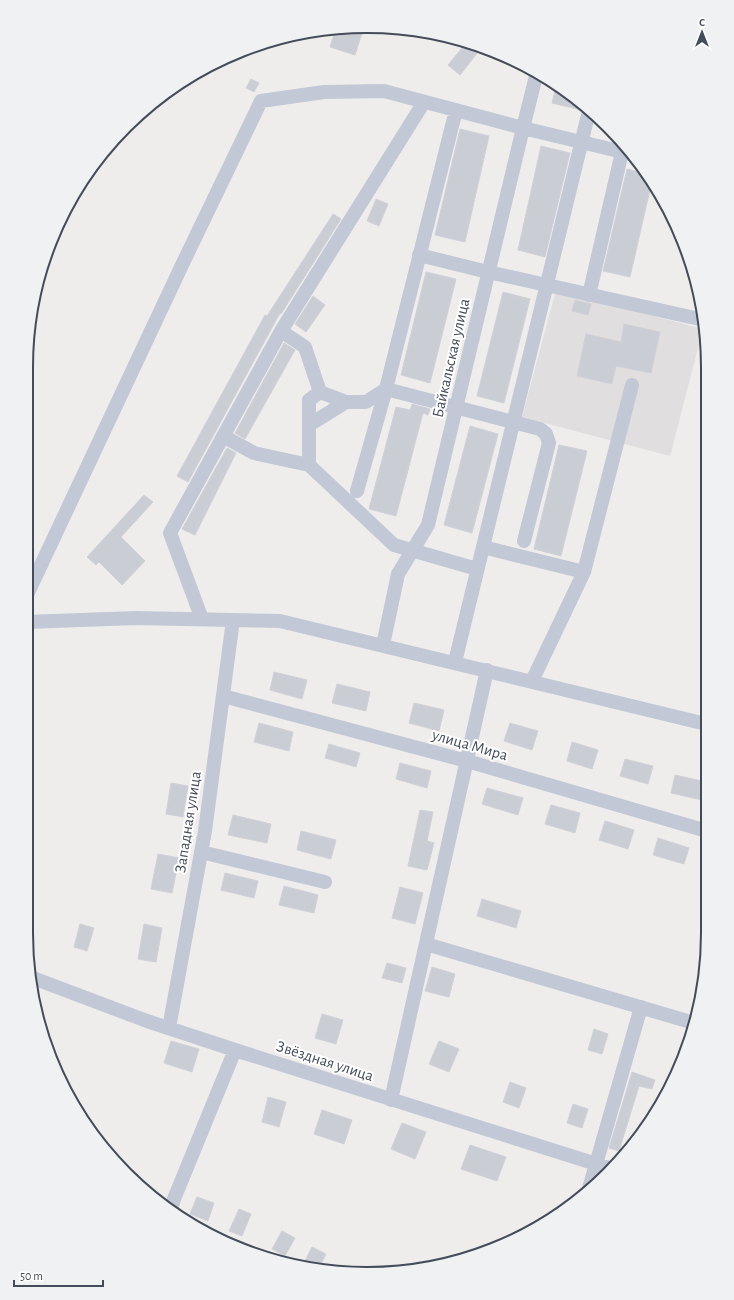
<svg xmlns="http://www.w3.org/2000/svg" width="734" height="1300" viewBox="0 0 734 1300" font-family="'Alegreya Sans',sans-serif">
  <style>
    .education { fill: #e0dede }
    .building { fill: #cbcdd5; stroke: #d0d1d8 }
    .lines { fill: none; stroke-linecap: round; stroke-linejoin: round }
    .minor { stroke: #c2c8d5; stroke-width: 14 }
    .rail { stroke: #aeb0b7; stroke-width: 3 }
    .labels { text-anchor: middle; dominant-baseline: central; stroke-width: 4; stroke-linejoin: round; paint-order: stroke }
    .street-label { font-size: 16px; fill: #444c5a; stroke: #fff }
    .rim { fill: none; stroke: #444c5a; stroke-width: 2 }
  </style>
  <rect width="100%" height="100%" fill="#efedec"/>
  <path class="education" d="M556,290L703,329L670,456L522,417Z"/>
  <path class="building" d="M345,27H353L363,30L355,55L330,47L336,28Z
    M467,42L482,47L460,75L448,65Z
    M251,79L259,83L254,92L246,88Z
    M556,86L582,106L581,110L552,103Z
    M460,129L489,136L465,242L435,235Z
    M541,146L570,153L545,257L518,250Z
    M627,169L647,174L652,181L630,277L603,271Z
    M376,199L388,204L379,226L367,221Z
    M333,214L341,219L281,314L280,313L188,482L177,476L265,315L267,316Z
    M426,272L456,279L430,383L401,375Z
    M503,292L530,299L504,403L477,396Z
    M313,296L325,305L306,332L295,324Z
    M575,300L591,304L588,315L572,311Z
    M624,324L660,332L651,373L616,366L612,384L577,376L586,334L621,342Z
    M284,343L295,350L245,439L235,433Z
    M412,404L430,409L428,415L423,413L396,516L369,509L396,407L410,410Z
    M470,426L498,434L472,533L444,525Z
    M559,445L587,451L561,556L534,549Z
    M227,448L236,453L195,535L182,529Z
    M144,495L153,502L121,537L145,561L122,585L99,562L96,565L87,557Z
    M274,672L307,680L302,699L270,690Z
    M337,684L370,692L366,711L332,703Z
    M414,703L444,710L439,731L409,723Z
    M259,723L293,732L289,751L254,742Z
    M510,723L538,731L532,750L504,741Z
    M572,742L598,750L592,769L567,761Z
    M329,744L360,753L356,767L325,758Z
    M625,759L653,766L648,784L620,776Z
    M400,763L431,771L427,788L396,779Z
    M675,775L706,782L702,800L671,793Z
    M171,783L188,786L183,817L166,814Z
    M487,788L523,798L518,815L482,804Z
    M551,805L580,813L575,833L545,824Z
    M420,810L433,812L427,841L434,843L427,870L408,866Z
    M233,815L271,824L267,843L228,835Z
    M605,821L634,830L628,849L599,840Z
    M301,831L336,840L331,859L297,850Z
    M658,838L689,848L684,864L653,855Z
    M158,854L179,858L172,893L151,889Z
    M225,873L258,881L254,898L221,890Z
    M284,886L318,895L314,913L279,905Z
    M400,887L423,893L415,924L392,918Z
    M482,899L521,911L516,928L477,916Z
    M80,924L94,928L87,951L74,947Z
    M144,924L162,928L156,962L138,959Z
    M387,963L406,968L402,983L382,978Z
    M432,967L455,974L449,997L425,991Z
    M322,1014L343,1020L336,1044L315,1038Z
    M594,1029L608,1034L602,1054L588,1050Z
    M171,1041L199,1049L192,1072L164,1063Z
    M439,1041L459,1049L449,1072L429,1064Z
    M632,1072L655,1080L652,1089L639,1086L619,1151L609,1148Z
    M510,1082L526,1088L519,1108L503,1102Z
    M268,1097L286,1102L279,1127L262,1122Z
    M573,1104L588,1109L582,1128L567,1123Z
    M322,1110L352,1120L344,1144L314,1134Z
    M402,1123L426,1132L415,1159L391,1149Z
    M470,1145L506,1157L497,1181L461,1169Z
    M197,1197L214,1203L208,1221L190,1214Z
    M239,1209L251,1214L242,1236L229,1231Z
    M282,1231L295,1238L285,1256L272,1249Z
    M312,1247L326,1254L320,1266L303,1265Z"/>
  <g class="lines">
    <path class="minor" d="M424,102L281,331L305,347L320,392L346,402H366L386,389L540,429L546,434L549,443L524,541
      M419,255L488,272L704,320
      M589,295L622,152
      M309,425L346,402
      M223,436L254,453L309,465L394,545L477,569
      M309,465V400L320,392
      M357,491L386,389L456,110
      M483,547L584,572
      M26,597L182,265L261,101L324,92L384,91L523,128L631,154
      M202,619L170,533L281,331
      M26,622L136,618L280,621L706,724
      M383,645L398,574L428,525L523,128L537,72
      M455,662L589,111
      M532,681L584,572L632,385
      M223,696L467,761L707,831
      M201,852L325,882
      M426,944L694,1023
      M33,978L147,1021L235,1050L609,1168
      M169,1028L205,831L233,620
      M391,1100L487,670
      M588,1192L641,1007
      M171,1210L174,1199L235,1050"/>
    <path class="rail" d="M27,392L32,376V317"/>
  </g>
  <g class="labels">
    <g class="street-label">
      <text transform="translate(451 358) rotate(-77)">Байкальская улица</text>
      <text transform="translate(470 745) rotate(16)">улица Мира</text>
      <text transform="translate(188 822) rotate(-81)">Западная улица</text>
      <text transform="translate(325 1061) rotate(18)">Звёздная улица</text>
    </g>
  </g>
  <path d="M0 0H734V1300H0ZM367 33H367A334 334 0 0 1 701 367V933A334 334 0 0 1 367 1267H367A334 334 0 0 1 33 933V367A334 334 0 0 1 367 33Z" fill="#f0f1f2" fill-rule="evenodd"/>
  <path class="rim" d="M367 33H367A334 334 0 0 1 701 367V933A334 334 0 0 1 367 1267H367A334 334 0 0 1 33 933V367A334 334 0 0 1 367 33Z"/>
  <g transform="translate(702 32)" stroke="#ffffff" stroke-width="3" paint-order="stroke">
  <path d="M0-3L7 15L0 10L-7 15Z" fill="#444c5a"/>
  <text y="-6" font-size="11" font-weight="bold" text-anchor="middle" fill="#444c5a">С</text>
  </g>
  <path d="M14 1280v6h89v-6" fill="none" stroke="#444c5a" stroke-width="2"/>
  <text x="20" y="1280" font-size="12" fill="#444c5a" stroke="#ffffff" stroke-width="3" paint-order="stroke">50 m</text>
</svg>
